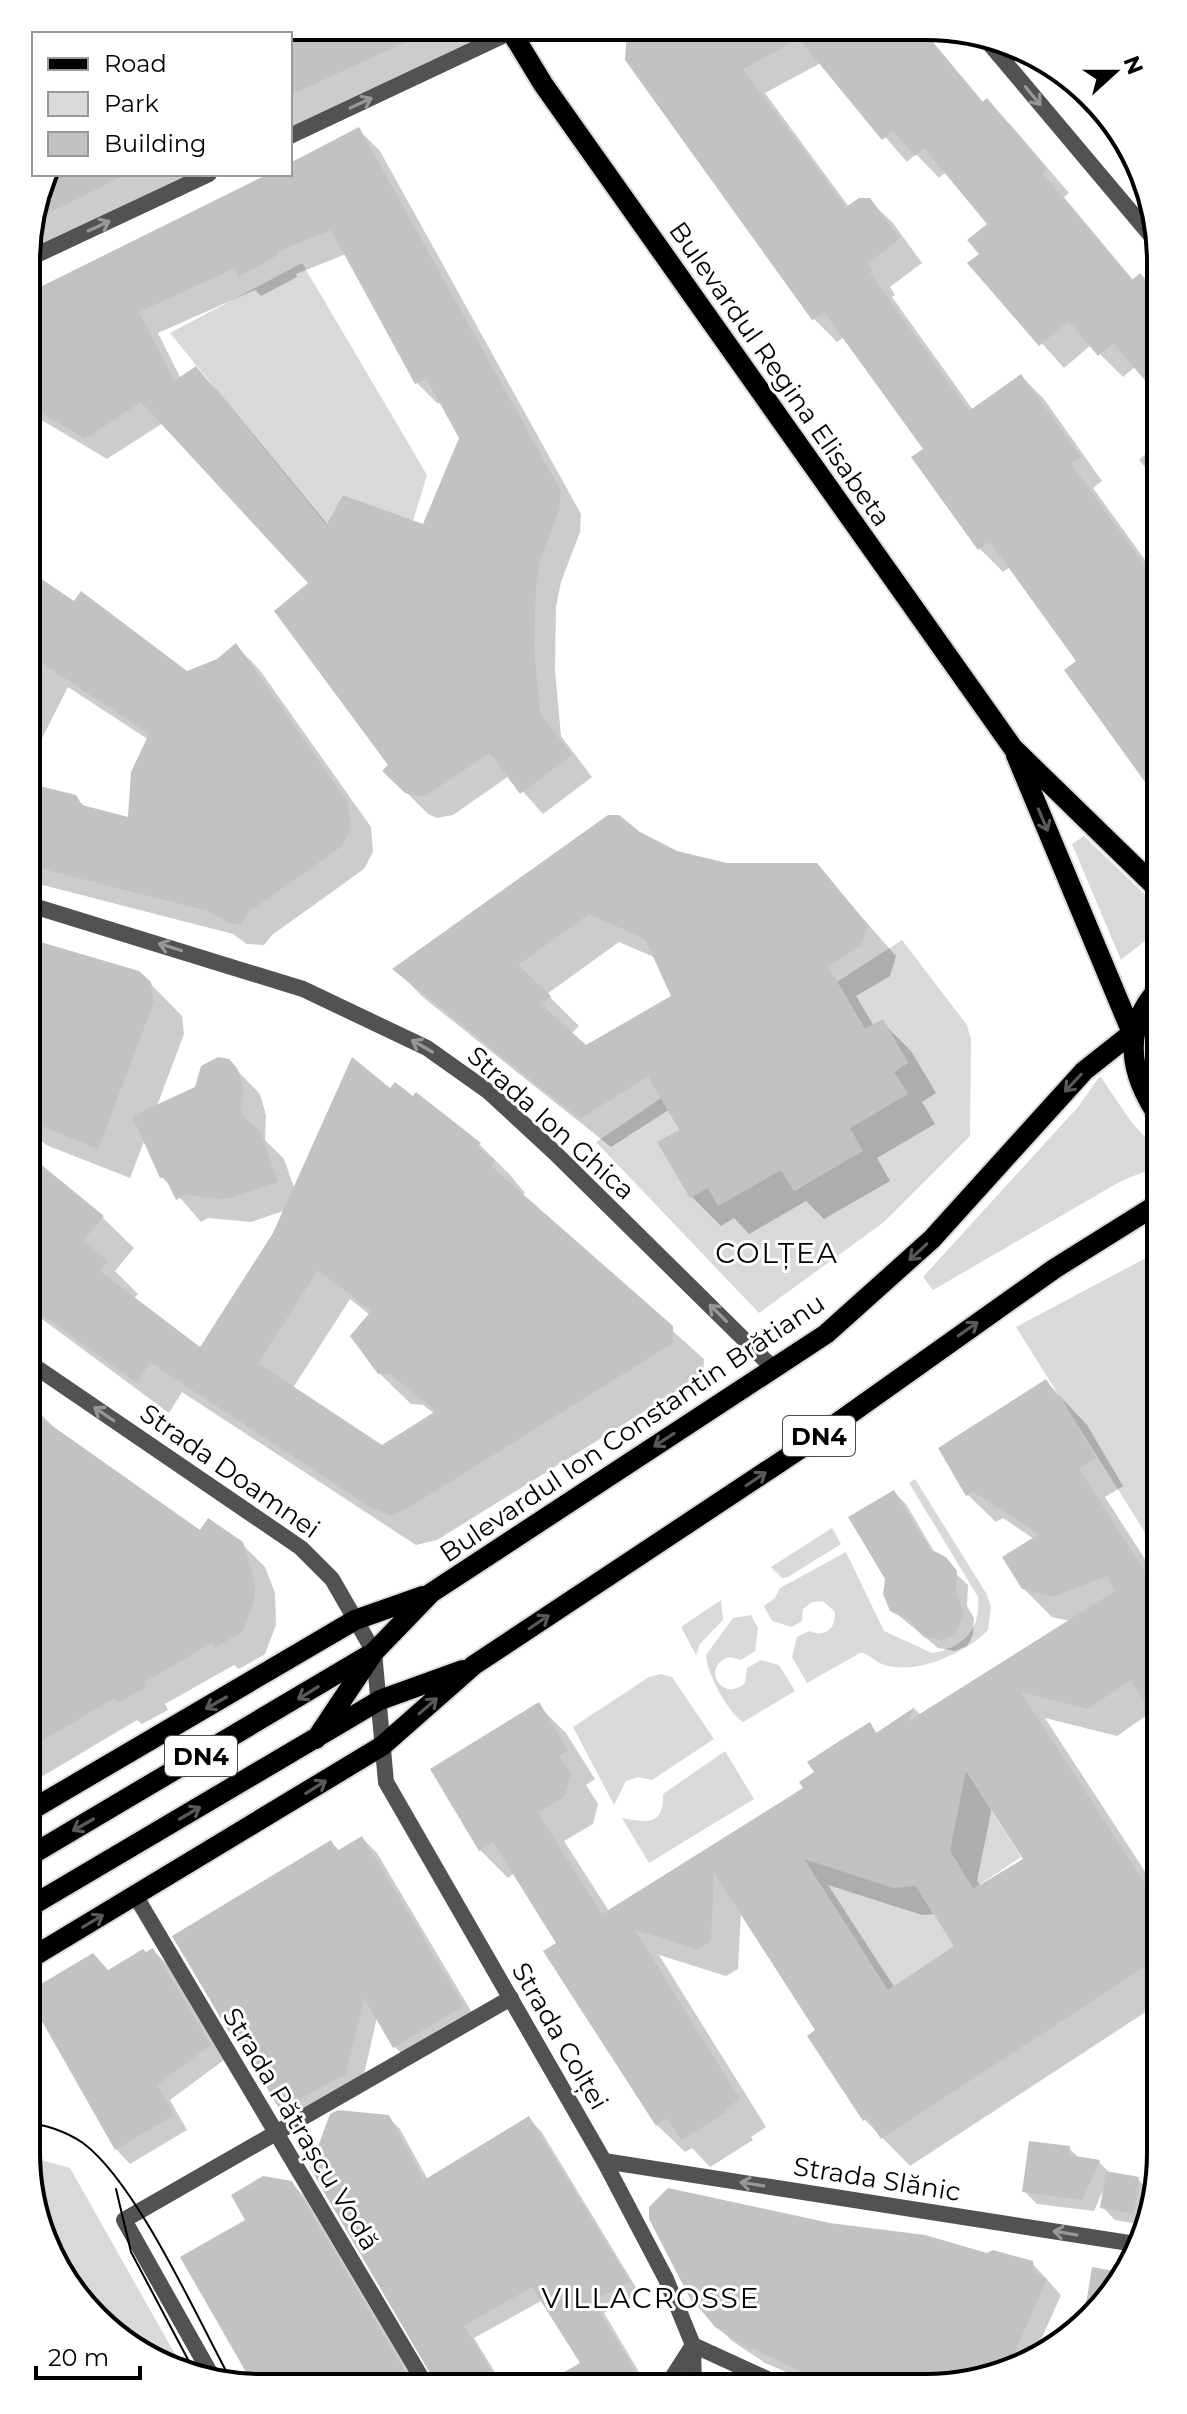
<svg xmlns="http://www.w3.org/2000/svg" width="1187" height="2414" viewBox="0 0 1187 2414" font-family="Montserrat,sans-serif">
  <style>
    .green { fill: #d9d9d9 }
    .shadow { fill: #0003; fill-rule: evenodd }
    .building { fill: #c2c2c2; fill-rule: evenodd }
    .lines { fill: none; stroke-linecap: round; stroke-linejoin: round }
    .primary-casing { stroke: #dbdbdb; stroke-width: 24 }
    .street { stroke: #525252; stroke-width: 16 }
    .primary { stroke: #000; stroke-width: 20 }
    .tram { stroke: #000; stroke-width: 2 }
    .oneway { stroke: #979797 }
    .oneway2 { stroke: #595959 }
    .labels { text-anchor: middle; dominant-baseline: central; stroke-width: 6; stroke-linejoin: round; paint-order: stroke }
    .shield { fill: #fff; stroke: #4c4c4c; stroke-width: 2 }
    .shield-label { font-size: 24px; font-weight: bold; fill: #000 }
    .street-label { font-size: 26px; fill: #000; stroke: #fff }
    .neighbourhood-label { font-size: 28px; letter-spacing: 2px; fill: #000; stroke: #fff }
    .rim { fill: none; stroke: #000; stroke-width: 4 }
  </style>
  <rect width="100%" height="100%" fill="#fff"/>
  <path class="green" d="M302,263L427,475L413,521L343,495L326,525L170,333Z
    M1084,836L1161,910V928L1121,960L1072,844Z
    M902,940L967,1025L971,1040L970,1136L884,1222L759,1313L596,1142L712,1064L666,1106L679,1130L658,1142L708,1188L718,1205L781,1170L794,1191L862,1151L850,1128L907,1094L894,1072L908,1063L883,1020L865,1029L837,982Z
    M1100,1076L1132,1123L1161,1154V1165L1121,1181L933,1290L923,1277L1078,1107Z
    M1161,1250V1558L1016,1327Z
    M915,1479L986,1593L991,1607L988,1630C967,1652 914,1677 882,1664C873,1661 870,1653 860,1653L807,1683L792,1657L797,1637L809,1631C824,1638 836,1629 835,1612L823,1601L812,1602L803,1609L802,1621L792,1627L772,1621L764,1606L775,1598L780,1588L846,1552L884,1631L932,1653C964,1648 981,1629 978,1597L909,1483Z
    M832,1528L841,1544L788,1577L782,1578L771,1567Z
    M721,1600L723,1620L700,1644L696,1655L681,1627Z
    M751,1615L758,1628L755,1651L741,1660L730,1657C700,1665 721,1704 745,1683L747,1668L761,1660L779,1665L795,1691L743,1722C729,1714 706,1672 706,1655L733,1618Z
    M661,1674L672,1677L714,1739L652,1780L638,1777L626,1781L614,1805L573,1727L649,1677Z
    M725,1751L754,1799L649,1863L622,1818C641,1821 665,1829 663,1794Z
    M957,1757L1021,1857L973,1889L950,1851Z
    M802,1856L915,1884L933,1914L946,1906L967,1938L873,2001L881,1980Z
    M27,2156L70,2168L180,2363L107,2330L38,2228Z"/>
  <path class="shadow" d="M270,26L470,27L474,47L290,131V34H254Z
    M629,28L923,30L984,103L987,101L1010,124L1069,193L1064,197L1134,281L1140,275L1161,296V396L1136,366L1123,377L1091,345L1064,368L970,263L981,254L990,224L946,172L939,178L916,154L907,162L821,63L765,93L849,207L869,200L893,223L922,263L890,287L895,295L892,297L973,410L1021,376L1044,399L1102,481L1093,488L1161,582V801L1079,662L1010,567L1003,572L980,549L914,458L926,449L844,337L837,342L814,319L627,59Z
    M359,130L380,151L581,514L580,532L561,582L556,607L555,670L561,736L592,777L543,814L509,776L453,815L437,818L428,814L385,771L390,766L311,583L163,423L107,459L28,412V295L270,174H290V164ZM346,254L417,383L438,404L441,402L461,438L424,526L328,525L217,390L196,369L181,379L158,333L255,290L261,296L297,277L296,274Z
    M45,174H197L28,259V231Z
    M1161,404V428L1149,414Z
    M1161,440V486L1139,460Z
    M28,572L187,673L218,661L236,646L259,669L371,827L373,852L364,869L272,935L264,945L247,944L233,934L27,881ZM68,687L149,740L129,819L87,809L75,797L29,785L33,771L28,766Z
    M639,834L676,853L727,865H816L896,956L890,976L856,996L874,1026L882,1022L911,1051L936,1093L922,1102L935,1124L877,1158L890,1181L824,1219L806,1201L749,1234L734,1218L721,1226L692,1197L681,1130L670,1109L611,1147L424,998L395,969ZM619,942L656,958L674,996L586,1047L571,1034L579,1026L547,994Z
    M27,940L144,977L182,1016L184,1034L157,1106L197,1088L228,1061L260,1094L266,1115L265,1140L284,1159L295,1190L390,1091L479,1144L510,1175L525,1193L522,1196L704,1359L703,1375L437,1540L416,1545L182,1392L169,1413L27,1308V1156L102,1217L134,1248L115,1271L138,1294L133,1299L201,1350L275,1234L286,1210L251,1222L208,1218L201,1222L162,1177L145,1139L130,1178L46,1145L27,1125ZM350,1299L370,1315L379,1373L411,1404L423,1405L435,1414L382,1447L293,1388Z
    M1046,1381L1087,1425L1123,1486L1105,1497L1152,1570L1153,1711L1117,1736L1045,1718L1161,1896V2002L910,2166L865,2120L810,2036L818,2031L741,1911L738,1969L726,1976L659,1955L766,2127L751,2137L753,2140L710,2167L692,2148L685,2152L657,2125L558,1943L515,1873L508,1878L480,1850L538,1705L566,1733L595,1779L586,1785L598,1804L593,1824L564,1841L609,1911L806,1788L817,1773L869,1725L878,1734L915,1709L921,1715L1070,1621L1052,1617L1023,1588L1034,1539L1003,1518L996,1522L968,1495ZM992,1807L1025,1859L981,1886L977,1881ZM828,1885L922,1915L936,1914L957,1947L895,1988Z
    M27,1401L63,1436L201,1533L242,1544L265,1567L275,1593L276,1625L265,1654L239,1669L234,1665L165,1704L168,1710L142,1724L137,1720L26,1786Z
    M894,1492L906,1504L936,1555L968,1585L967,1606L974,1618L973,1635L967,1646L955,1651L938,1648L892,1610Z
    M362,1838L377,1853L477,2021L409,2061L395,2047L377,2017L361,2088L296,2123L281,2109L175,1937L331,1842L340,1851Z
    M153,1950L167,1964L224,2060L170,2100L187,2130L130,2164L116,2149L28,1994L109,1972Z
    M388,2117L400,2129L428,2180L529,2119L541,2131L640,2294L604,2313L648,2387H542L583,2363L543,2300L474,2338L504,2387H439Z
    M1069,2148L1080,2159L1099,2162L1111,2174L1138,2179L1150,2191L1145,2225L1115,2220L1103,2208L1104,2188L1094,2211L1037,2204L1025,2192Z
    M291,2183L304,2196L417,2386H257L248,2221Z
    M829,2225L1032,2263L1061,2295L1032,2360L1001,2376L926,2388H823L765,2363L732,2341L696,2305Z
    M526,2379L533,2387H513Z"/>
  <path class="building" d="M290,26L439,27L290,95Z
    M627,28L922,30L982,102L987,98L1047,169L1042,173L1132,280L1140,273L1161,297V399L1113,343L1098,356L1069,321L1039,346L967,263L979,254L967,240L987,224L924,148L915,156L893,131L882,140L799,39L743,69L846,207L859,198H870L900,239L868,263L873,271L870,273L969,411L1021,374L1081,457L1071,464L1161,588V804L1064,670L1076,661L990,542L978,550L911,457L923,449L824,312L812,320L625,60Z
    M359,127L561,491L559,510L540,560L536,584L534,648L540,713L572,755L520,794L490,753L424,797L405,793L382,771L388,765L274,611L308,583L141,402L85,439L28,405V293L268,174H290V163ZM331,230L415,384L426,378L459,438L423,524L343,495L326,525L196,366L174,381L139,312L235,268L238,277L278,255L276,252Z
    M45,174H127L31,222Z
    M28,570L74,601L81,591L187,671L217,659L236,643L348,802L351,828L342,846L249,912L241,923L231,924L208,911L27,865V783L76,795L82,805L128,817L131,772L149,734L28,654Z
    M608,815H619L640,832L677,851L727,863H817L868,925L861,946L828,966L865,1029L883,1019L908,1063L894,1072L908,1094L850,1128L863,1151L794,1191L781,1170L718,1206L708,1188L690,1198L657,1142L679,1130L648,1076L580,1119L392,969ZM589,914L645,939L671,996L586,1045L542,1005L551,996L518,965Z
    M27,938L139,971L151,982L154,1002L98,1149L27,1120Z
    M218,1057L229,1059L237,1068L244,1090L240,1107L243,1116L261,1133L278,1182L226,1199L184,1195L176,1200L165,1177L160,1178L132,1116L195,1087L201,1066Z
    M352,1057L390,1088L395,1082L413,1096L416,1092L481,1143L477,1147L495,1160L491,1166L673,1326V1343L405,1510L391,1515L371,1508L150,1362L137,1383L27,1304V1153L104,1216L83,1241L108,1261L100,1271L200,1347L273,1233ZM318,1270L371,1311L350,1336L378,1374H390L436,1411L382,1445L258,1363Z
    M1046,1379L1057,1396L1060,1395L1096,1458L1079,1469L1145,1571L1161,1562V1727L1131,1680L1088,1709L1021,1692L1161,1908V1956L881,2139L868,2118L863,2121L807,2036L815,2030L714,1873L711,1941L697,1949L635,1930L740,2099L725,2109L727,2112L681,2140L667,2118L656,2126L543,1951L556,1943L493,1842L479,1851L430,1769L539,1702L568,1750L559,1756L571,1774L565,1796L538,1813L602,1914L803,1788L799,1782L814,1772L807,1762L838,1742L870,1722L876,1733L915,1707L907,1722L1115,1591L1107,1576L1053,1597L1022,1589L1002,1557L1039,1534L973,1492L966,1496L938,1448ZM966,1771L1023,1859L973,1889L950,1851ZM804,1859L893,1888L916,1886L954,1946L888,1990Z
    M27,1408L200,1530L208,1518L243,1542L255,1584L254,1602L243,1631L215,1648L212,1643L144,1682L146,1687L118,1703L115,1698L26,1750V1688L37,1651L27,1636Z
    M894,1490L930,1549L946,1557L957,1571L956,1592L964,1613L955,1635L942,1640L924,1637L910,1621L890,1611L883,1594L885,1579L848,1517Z
    M362,1836L464,2006L393,2048L364,1998L346,2074L280,2110L233,2030L229,2032L172,1936L331,1840L337,1851Z
    M153,1948L211,2045L157,2085L174,2115L115,2150L26,1993L93,1953L108,1970L143,1949L146,1952Z
    M338,2110L389,2115L424,2180L529,2116L630,2282L593,2301L645,2387H538L580,2363L532,2287L464,2326L501,2387H438L310,2168L330,2114Z
    M1029,2141L1070,2146L1069,2155L1100,2160L1082,2200L1022,2192Z
    M1106,2171L1139,2177L1134,2214L1100,2208Z
    M263,2176L292,2181L414,2386H254L180,2257L245,2220L231,2195Z
    M668,2188L830,2223L925,2235L987,2253L993,2250L1033,2261L1034,2272L1047,2279L1006,2373L926,2388H835L752,2348L750,2350L715,2327L697,2305L694,2306L649,2219V2207Z
    M1092,2267L1125,2273L1112,2296L1083,2323Z"/>
  <g class="lines">
    <g class="primary-casing">
      <path id="primary" d="M509,28L543,84L1013,748L1161,892
        M1016,755L1132,1033
        M1161,1120C1129,1075 1120,1028 1161,986
        M316,1739L374,1652L431,1593L826,1334L932,1239L1084,1071L1132,1033
        M26,1813L355,1620L423,1596
        M26,1858L367,1656
        M26,1909L380,1700L463,1670
        M26,1961L382,1746L474,1665L809,1443L1054,1269L1161,1202"/>
    </g>
    <path class="street" d="M983,36L1158,244
      M290,136L511,32
      M28,259L209,174
      M27,904L303,989L427,1048L489,1092L554,1152L773,1368
      M27,1361L301,1548L332,1579L374,1652L386,1782L604,2161L666,2279L693,2345L694,2387
      M135,1895L427,2387
      M604,2161L1142,2245
      M693,2345L787,2388
      M213,2378L124,2220L511,1998
      M666,2387L693,2345"/>
    <use href="#primary" class="primary"/>
    <path class="tram" d="M26,2123C45,2124 67,2132 83,2143C138,2184 199,2322 234,2386
      M116,2189L131,2252L193,2369"/>
  </g>
  <defs><path id="oneway-shaft" d="M-6 0H5M1.5-3L5.5 0L1.5 3" fill="none" stroke-width="1.6" stroke-linecap="round" stroke-linejoin="round" transform="scale(2)"/></defs>
  <g class="oneway">
    <use href="#oneway-shaft" transform="translate(1033 96) rotate(50)"/>
    <use href="#oneway-shaft" transform="translate(361 103) rotate(-25)"/>
    <use href="#oneway-shaft" transform="translate(99 226) rotate(-25)"/>
    <use href="#oneway-shaft" transform="translate(170 947) rotate(-163)"/>
    <use href="#oneway-shaft" transform="translate(422 1046) rotate(-150)"/>
    <use href="#oneway-shaft" transform="translate(718 1313) rotate(-135)"/>
    <use href="#oneway-shaft" transform="translate(104 1414) rotate(-146)"/>
    <use href="#oneway-shaft" transform="translate(752 2184) rotate(-171)"/>
    <use href="#oneway-shaft" transform="translate(1065 2233) rotate(-171)"/>
  </g>
  <g class="oneway2">
    <use href="#oneway-shaft" transform="translate(1043 820) rotate(67)"/>
    <use href="#oneway-shaft" transform="translate(1073 1083) rotate(133)"/>
    <use href="#oneway-shaft" transform="translate(918 1252) rotate(137)"/>
    <use href="#oneway-shaft" transform="translate(968 1329) rotate(-35)"/>
    <use href="#oneway-shaft" transform="translate(664 1440) rotate(147)"/>
    <use href="#oneway-shaft" transform="translate(756 1479) rotate(-34)"/>
    <use href="#oneway-shaft" transform="translate(539 1622) rotate(-34)"/>
    <use href="#oneway-shaft" transform="translate(308 1693) rotate(148)"/>
    <use href="#oneway-shaft" transform="translate(216 1703) rotate(150)"/>
    <use href="#oneway-shaft" transform="translate(428 1706) rotate(-41)"/>
    <use href="#oneway-shaft" transform="translate(316 1787) rotate(-32)"/>
    <use href="#oneway-shaft" transform="translate(190 1813) rotate(-30)"/>
    <use href="#oneway-shaft" transform="translate(83 1825) rotate(150)"/>
    <use href="#oneway-shaft" transform="translate(93 1921) rotate(-31)"/>
  </g>
  <g class="labels">
    <g class="shield">
      <rect x="783" y="1416" width="72" height="40" rx="6"/>
      <rect x="165" y="1736" width="72" height="40" rx="6"/>
    </g>
    <g class="shield-label">
      <text x="819" y="1436">DN4</text>
      <text x="201" y="1756">DN4</text>
    </g>
    <g class="street-label">
      <text transform="translate(780 374) rotate(55)">Bulevardul Regina Elisabeta</text>
      <text transform="translate(551 1123) rotate(42)">Strada Ion Ghica</text>
      <text transform="translate(632 1428) rotate(-34)">Bulevardul Ion Constantin Brătianu</text>
      <text transform="translate(230 1471) rotate(35)">Strada Doamnei</text>
      <text transform="translate(560 2036) rotate(60)">Strada Colței</text>
      <text transform="translate(301 2129) rotate(59)">Strada Pătrașcu Vodă</text>
      <text transform="translate(877 2179) rotate(9)">Strada Slănic</text>
    </g>
    <g class="neighbourhood-label">
      <text x="777" y="1253">COLȚEA</text>
      <text x="651" y="2298">VILLACROSSE</text>
    </g>
  </g>
  <path d="M0 0H1187V2414H0ZM261 40H926A221 221 0 0 1 1147 261V2153A221 221 0 0 1 926 2374H261A221 221 0 0 1 40 2153V261A221 221 0 0 1 261 40Z" fill="#fff" fill-rule="evenodd"/>
  <path class="rim" d="M261 40H926A221 221 0 0 1 1147 261V2153A221 221 0 0 1 926 2374H261A221 221 0 0 1 40 2153V261A221 221 0 0 1 261 40Z"/>
  <rect x="32" y="32" width="260" height="144" fill="#ffffff" stroke="#999999" stroke-width="2"/>
  <rect x="48" y="58" width="40" height="12" fill="#000000" stroke="#999999" stroke-width="2"/>
  <text x="104" y="72" font-size="24" fill="#000000">Road</text>
  <rect x="48" y="92" width="40" height="24" fill="#d9d9d9" stroke="#999999" stroke-width="2"/>
  <text x="104" y="112" font-size="24" fill="#000000">Park</text>
  <rect x="48" y="132" width="40" height="24" fill="#c2c2c2" stroke="#999999" stroke-width="2"/>
  <text x="104" y="152" font-size="24" fill="#000000">Building</text>
  <g transform="translate(1115 72) rotate(69)" stroke="#ffffff" stroke-width="6" paint-order="stroke">
  <path d="M0-6L14 30L0 20L-14 30Z" fill="#000000"/>
  <text y="-12" font-size="22" font-weight="bold" text-anchor="middle" fill="#000000">N</text>
  </g>
  <path d="M36 2366v12h104v-12" fill="none" stroke="#000000" stroke-width="4"/>
  <text x="48" y="2366" font-size="24" fill="#000000" stroke="#ffffff" stroke-width="6" paint-order="stroke">20 m</text>
</svg>
